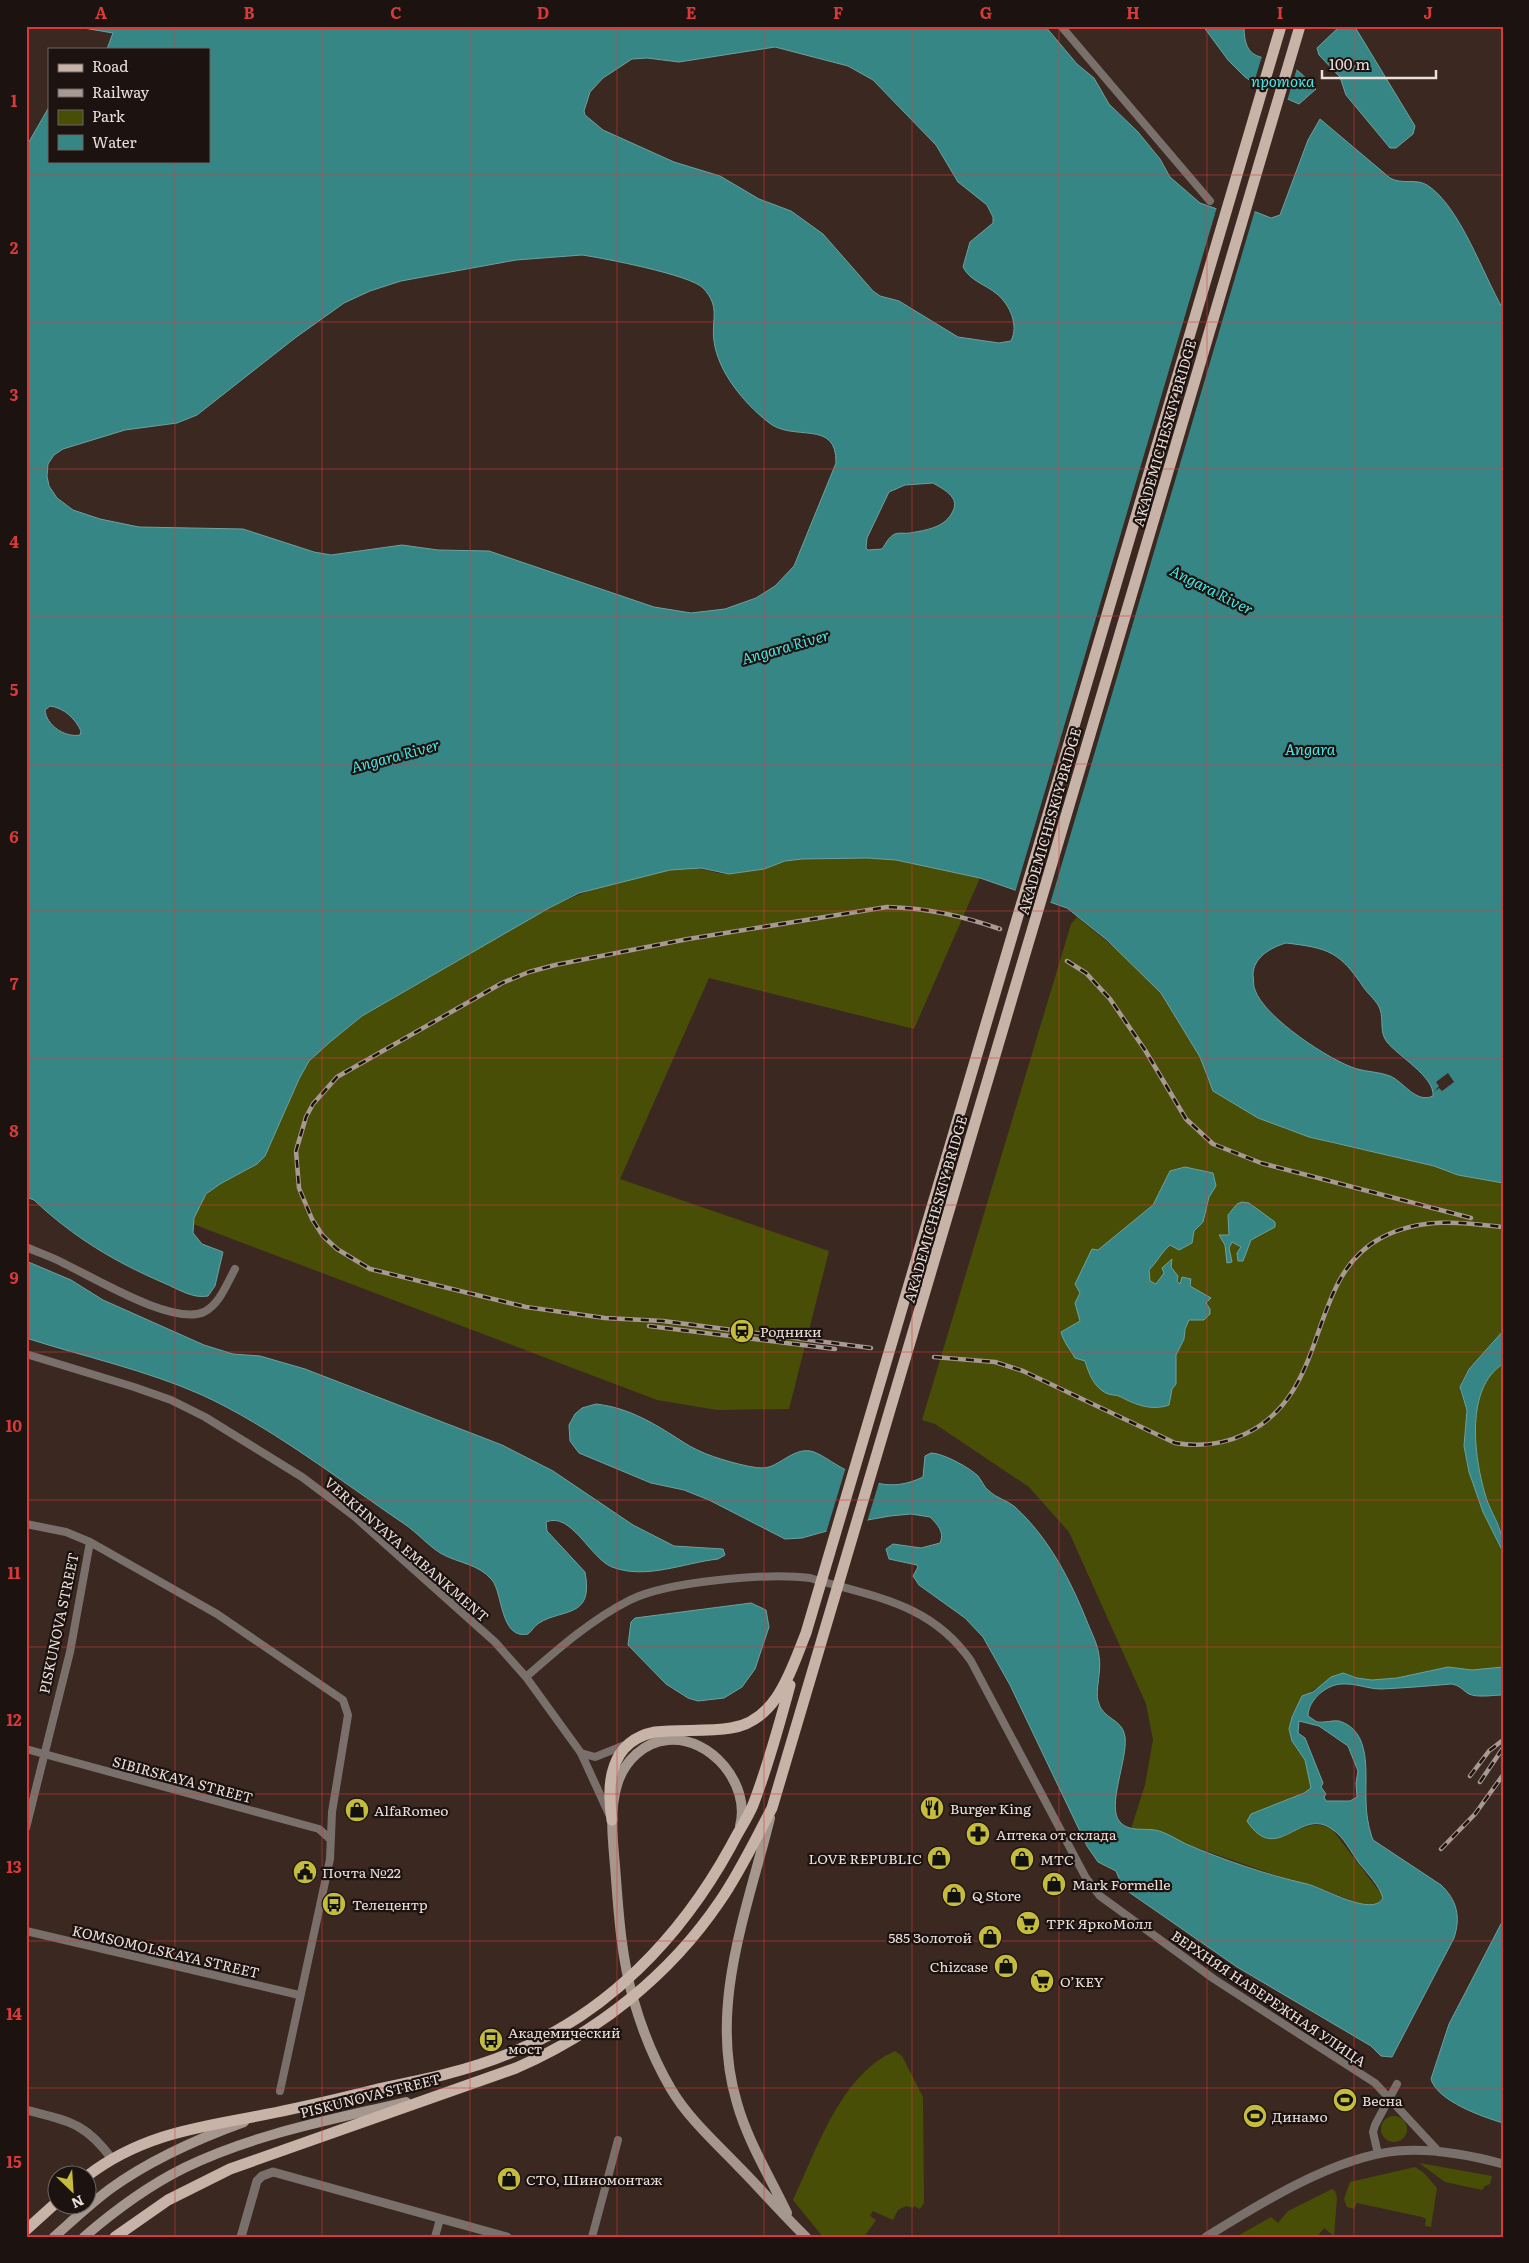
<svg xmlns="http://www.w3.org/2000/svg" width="1529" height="2263" viewBox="0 0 1529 2263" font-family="Literata,serif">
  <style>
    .green { fill: #494e07 }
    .water { fill: #368686; stroke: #6da19f; fill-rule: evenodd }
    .pier { fill: #3b2820 }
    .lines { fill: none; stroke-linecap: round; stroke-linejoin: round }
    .minor { stroke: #7a706b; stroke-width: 8 }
    .tertiary { stroke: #7a706b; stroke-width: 9 }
    .secondary { stroke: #a5968e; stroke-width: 10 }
    .primary { stroke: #c7b3a8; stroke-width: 11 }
    .rail-casing { stroke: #a99993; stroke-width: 4.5 }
    .rail { stroke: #1c1310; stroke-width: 2.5; stroke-dasharray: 8; stroke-linecap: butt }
    .grid { fill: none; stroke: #d83a3a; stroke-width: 1; stroke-opacity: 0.55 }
    .labels { text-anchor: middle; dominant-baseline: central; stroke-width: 4.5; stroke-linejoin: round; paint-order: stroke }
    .street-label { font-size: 14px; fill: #ecdfda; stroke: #1c1310 }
    .poi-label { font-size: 14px; fill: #ecdfda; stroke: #1c1310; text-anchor: start }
    .water-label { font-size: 15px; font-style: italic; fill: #49e5e5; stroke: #1c1310 }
    .neatline { fill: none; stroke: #d83a3a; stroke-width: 2 }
    .grid-label { font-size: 16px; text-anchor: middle; font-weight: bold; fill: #d83a3a }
  </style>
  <rect width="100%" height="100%" fill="#3b2820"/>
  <path class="green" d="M867,858L896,860L980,878L914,1029L709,978L620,1179L829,1251L789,1409L717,1410L657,1400L193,1224C202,1178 237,1183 265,1156L299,1079L309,1061L330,1042L362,1016L549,908C591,888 640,871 687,868C703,867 717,875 732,874C752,872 768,865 787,861C813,856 841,858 867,858Z
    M1077,917L1133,963L1161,993L1200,1057L1208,1081L1285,1129L1332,1143L1434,1166L1458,1175L1503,1183V1331L1468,1369L1461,1383L1460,1391L1467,1410L1464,1446L1469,1472L1483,1512L1503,1552V1667L1472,1670L1448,1667L1397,1678L1372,1680L1357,1678L1343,1673C1318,1685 1282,1705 1291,1739C1294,1746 1299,1752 1304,1758C1308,1765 1310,1779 1311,1788L1304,1793L1251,1814L1283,1837C1300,1828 1314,1820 1332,1829L1382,1895L1383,1898L1378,1904L1368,1906L1357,1903L1315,1886L1295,1882L1186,1844L1161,1832L1150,1829H1131L1145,1785L1153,1740L1146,1704L1069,1532L1029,1487L935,1424L922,1420L1071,924Z
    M1503,1364V1533C1497,1521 1489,1508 1485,1494C1473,1458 1465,1388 1503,1364Z
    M895,2051L902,2056L923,2097L924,2203L920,2209L914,2206L913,2208L906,2206L898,2210L893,2220L873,2211L870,2216L876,2220L864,2237H823L793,2200C817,2150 840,2075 895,2051Z
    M1381 2129a13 13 0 1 1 26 0a13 13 0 1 1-26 0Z
    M1419,2163L1492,2176L1490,2184L1485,2186L1482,2190L1445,2182Z
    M1415,2167L1424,2173L1437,2188L1431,2227L1425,2226L1426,2219L1422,2217L1357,2203L1354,2209L1347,2207L1344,2199L1350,2182Z
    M1332,2189L1335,2191L1337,2198L1334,2236L1324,2228L1317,2237H1236L1271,2217L1278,2223L1288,2211Z"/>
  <path class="water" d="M72,26H1045L1077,64L1094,78L1109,104L1138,132L1160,159L1170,177L1200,203L1217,209L1256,212L1271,218L1280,215L1308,140L1320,119L1390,178C1402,185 1415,178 1427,185C1460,206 1483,275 1503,309V1183L1458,1175L1434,1166L1309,1137L1258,1118L1213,1091L1200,1057L1161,993L1107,940L1067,908L980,878L896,860L867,858L802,859L785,861L764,869L729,874L701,868L670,870L579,893L549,908L362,1016L330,1042L309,1061L299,1079L265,1156L257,1164L220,1184L206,1194L194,1218L193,1233L202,1244L223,1252L215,1286L208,1296C193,1299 178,1289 164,1283C115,1262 73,1237 34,1200L26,1197V147L49,107V161H209V49H107L113,33ZM775,47L848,66L873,80L936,145L958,182L987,205L993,217V223L970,242L963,267C970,281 985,284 997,294C1010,305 1019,325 1011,341L999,343L958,337L899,301L880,296L873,291L823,234L791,211L759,199L720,176L674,162L603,130L585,115L584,111L590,92L603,78L632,59L647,58L679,62ZM582,255C603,258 691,275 703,288C721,307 711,319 714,341C718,372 744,403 768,422C793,443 837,418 836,463L794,566L775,586L756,598L725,609L691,613L654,607L489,551L438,550L402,545L331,555L314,552L243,529L139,527L100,519L73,510L57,498L49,486L47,476L48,464L54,455L63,449L125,430L177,423L197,415L295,338L344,303L370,291L401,281L516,260ZM933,483C943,489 960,497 953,511C945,528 926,530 910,533C905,534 900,532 895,534C888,537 886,544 882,549L868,550L866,548L867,538L889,492L905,485ZM50,706C64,708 75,718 81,731L80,735C65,738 46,725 45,710ZM1286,943C1329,948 1340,952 1364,988C1369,995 1377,1001 1380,1009C1384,1020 1379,1032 1387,1042C1398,1056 1435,1077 1433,1096C1416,1104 1404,1082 1390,1076C1380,1072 1368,1072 1357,1069C1330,1061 1264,1017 1255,990C1253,986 1254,980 1253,975C1253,957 1272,947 1286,943Z
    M1203,26H1244C1244,64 1263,54 1289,65C1299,70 1309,81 1316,89L1299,104L1258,86L1245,77L1228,60Z
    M1340,26L1355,27L1415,126L1413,134L1396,148H1390L1346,95L1340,77L1319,55L1317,48Z
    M1185,1167L1213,1173L1216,1186L1209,1197L1203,1222L1194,1231L1192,1243L1179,1250L1170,1245C1161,1253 1157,1262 1149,1270L1150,1281L1156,1284L1164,1273L1162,1268L1172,1259L1171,1267L1178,1276L1177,1281L1180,1284L1182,1277L1191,1279L1190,1286L1211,1298L1206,1303L1210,1309V1314L1204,1320H1189L1185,1329L1184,1339L1176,1355V1384L1172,1389L1169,1405C1152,1411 1136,1405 1121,1397C1116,1394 1111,1396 1106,1393C1094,1387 1089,1374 1085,1361L1075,1358C1070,1349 1064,1343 1061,1332L1080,1321L1075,1303L1080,1293L1075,1284L1092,1249L1098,1250L1153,1205L1170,1171Z
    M1242,1202L1249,1203L1275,1222V1227L1251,1240L1243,1261H1238L1237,1253L1241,1247L1232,1242L1229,1248L1232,1262L1227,1263L1225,1245L1219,1235H1229L1228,1215L1237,1204Z
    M26,1261L71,1280L103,1300L204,1345L233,1354L260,1356L305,1369L502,1445L553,1471L633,1525L674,1546L723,1549L725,1555L718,1559C683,1563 646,1580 612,1567C590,1558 571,1511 546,1522L547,1531L585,1572C594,1619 563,1608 539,1623C534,1626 532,1631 528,1634C500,1640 503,1593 492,1580C479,1564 458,1563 442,1554C428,1546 417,1532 403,1523C341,1481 270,1426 202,1395C146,1370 85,1357 26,1338Z
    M1503,1331V1364C1465,1388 1474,1456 1485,1494C1492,1518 1503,1524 1503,1552L1483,1512L1469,1472L1464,1446L1467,1410L1460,1387L1469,1369Z
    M596,1404C630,1408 655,1424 683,1442C701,1454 725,1461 747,1466C753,1467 762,1469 769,1467C784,1462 797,1446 814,1452C822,1455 830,1461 837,1465C866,1482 890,1493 923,1477L925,1456L931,1453C943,1453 970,1468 978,1476C982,1481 984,1487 989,1491C996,1498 1007,1500 1015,1507C1049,1538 1071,1581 1088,1624C1092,1634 1098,1645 1099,1656C1102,1670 1095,1690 1098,1701C1102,1720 1123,1718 1125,1737C1128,1759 1106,1807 1120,1822C1131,1834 1148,1826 1162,1832C1170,1835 1178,1840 1186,1844C1224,1860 1267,1875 1307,1884C1324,1888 1373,1918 1383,1898C1379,1885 1367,1873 1359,1863C1351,1852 1344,1837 1332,1829C1300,1806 1277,1867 1247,1821L1251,1814L1304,1793L1311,1788L1305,1760L1292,1741L1289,1729L1292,1717L1302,1696L1313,1692L1331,1677L1343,1673L1357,1678L1372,1680L1397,1678L1448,1667L1472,1670L1503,1667V1695C1493,1695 1478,1698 1469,1694C1462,1690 1460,1685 1451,1684C1428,1686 1404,1688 1381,1689C1368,1689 1355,1683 1342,1684C1327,1684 1308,1700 1308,1716L1317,1722C1324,1723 1333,1720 1339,1721C1372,1731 1365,1773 1366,1799C1366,1812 1368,1827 1373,1840L1441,1885C1457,1900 1461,1917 1454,1938L1392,2057L1381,2056L1371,2046L1237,1967L1123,1888L1116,1871L1098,1862L1087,1846L1010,1685L983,1637L965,1618L919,1585L913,1576L918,1567L917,1565L889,1559L886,1549L893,1544L921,1548L940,1543C945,1532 937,1524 930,1517L911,1514L890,1516L862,1521L802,1538L785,1539L709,1500L684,1490L651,1483L579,1453L570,1441L569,1425L575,1414L582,1408ZM1299,1721L1319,1726L1348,1746L1358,1771L1356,1783L1357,1797L1350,1801H1326L1324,1797L1326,1794L1321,1787L1323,1783L1305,1738L1298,1733Z
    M751,1603L766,1610L769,1627L755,1669L742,1687L724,1698L698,1701L688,1698L666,1684L628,1645L631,1622L635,1618Z
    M1503,1920V2123C1483,2117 1437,2101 1431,2079L1449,2024Z"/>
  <path class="pier" d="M1262,56L1290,63L1297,68L1287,101L1253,86Z
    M1217,207L1255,210L1050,904L1015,893Z
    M1448,1073L1454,1082L1442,1091L1439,1088L1434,1092L1439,1086L1436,1082Z
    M846,1467L857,1474L879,1482L867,1522L826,1533Z"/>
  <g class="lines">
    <path class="minor" d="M1061,26L1210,201
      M26,1247C39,1253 53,1257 65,1264C95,1278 173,1326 204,1312C220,1304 227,1283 235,1269
      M26,1354L134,1387L171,1400L205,1417L302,1477L354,1516L495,1642L526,1677L581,1753L609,1814
      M26,1524L66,1532L90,1542L217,1614L343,1700L348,1715L332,1812L330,1859L280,2091
      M526,1677C558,1649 592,1619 630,1600C668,1581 768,1573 810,1578C874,1597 931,1603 971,1661L1086,1878L1100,1896L1214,1979L1375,2083L1439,2152
      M26,1749L319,1829L330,1839
      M581,1753L595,1757L625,1745
      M26,1828L70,1652L90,1542
      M26,1931L299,1995
      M1378,2154L1373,2132L1375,2125L1397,2084
      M435,2237L440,2219
      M592,2237L618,2140"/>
    <path class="tertiary" d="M26,2110C68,2121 85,2122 112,2159
      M241,2237L257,2181L262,2176L273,2172L507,2237
      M1206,2237C1259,2204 1334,2157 1397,2151C1431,2148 1470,2155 1503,2164"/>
    <path class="secondary" d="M770,1818C747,1911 708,2007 737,2103C748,2142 770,2177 787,2213
      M740,1826C751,1785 711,1736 668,1740C644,1742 624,1761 617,1785C608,1815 614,1847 616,1879C619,1919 622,1959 633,1998C642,2030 654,2060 671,2089C688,2118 715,2142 738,2166C761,2189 782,2214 806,2237
      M54,2237C72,2221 90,2204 110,2189C150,2160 197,2139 244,2122
      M84,2237C114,2211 148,2186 184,2168C253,2134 331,2120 406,2102"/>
    <path class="primary" d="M612,1820C606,1783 610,1741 655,1732C680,1729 706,1732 731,1728C777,1721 791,1670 806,1633L1281,26
      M87,2176C151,2127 218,2126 292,2109C321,2103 350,2096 378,2089C422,2080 467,2071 508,2054C607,2015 681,1937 731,1846C738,1832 747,1819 753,1805C768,1766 779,1726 790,1685
      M26,2230L58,2201
      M115,2237L168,2200L230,2169L516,2068C597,2033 670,1975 720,1901C740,1872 755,1840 772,1808L1300,26"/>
    <g class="rail-casing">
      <path id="rail" d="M1067,961L1086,973L1110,999L1145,1050L1186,1119L1213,1144L1261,1163L1471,1218
        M649,1326L835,1349
        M871,1348L663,1321L605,1318L526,1307L370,1269L337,1249L323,1236L312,1219L299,1188L296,1151L306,1117L313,1104L337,1077L502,983L529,972L555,965L688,939L887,907C928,908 962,916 1000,929
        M934,1357L995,1362L1023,1371L1175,1443C1199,1447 1222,1445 1245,1434C1332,1393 1305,1278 1381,1238C1420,1217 1461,1222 1503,1227
        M1470,1776L1489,1751L1503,1740
        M1480,1782L1503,1748
        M1441,1849L1475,1814L1503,1775"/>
    </g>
    <use href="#rail" class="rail"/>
  </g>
  <path class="grid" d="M175,26V49M322,26V2237M470,26V2237M617,26V2237M764,26V2237M912,26V2237M1059,26V2237M1207,26V2237M1354,26V2237M175,161V2237M26,175H1503M26,322H1503M26,469H1503M26,616H1503M26,764H1503M26,911H1503M26,1058H1503M26,1205H1503M26,1352H1503M26,1500H1503M26,1647H1503M26,1794H1503M26,1941H1503M26,2088H1503"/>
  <defs>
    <g id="station-disc" transform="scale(1.25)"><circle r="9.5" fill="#c5bc3d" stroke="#1c1310"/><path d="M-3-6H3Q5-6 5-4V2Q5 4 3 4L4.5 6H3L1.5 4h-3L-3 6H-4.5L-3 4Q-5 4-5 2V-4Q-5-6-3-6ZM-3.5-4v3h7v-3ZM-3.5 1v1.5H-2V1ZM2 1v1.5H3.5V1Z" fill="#111"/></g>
    <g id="restaurant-disc" transform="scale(1.25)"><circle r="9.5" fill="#c5bc3d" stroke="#1c1310"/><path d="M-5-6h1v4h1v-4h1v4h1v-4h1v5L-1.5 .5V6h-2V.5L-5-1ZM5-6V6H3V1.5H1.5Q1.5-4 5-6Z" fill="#111"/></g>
    <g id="shop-disc" transform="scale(1.25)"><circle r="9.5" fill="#c5bc3d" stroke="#1c1310"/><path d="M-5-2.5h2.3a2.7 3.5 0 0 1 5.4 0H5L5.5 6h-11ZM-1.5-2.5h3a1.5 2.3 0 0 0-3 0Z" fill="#111"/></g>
    <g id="pharmacy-disc" transform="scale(1.25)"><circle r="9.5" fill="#c5bc3d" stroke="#1c1310"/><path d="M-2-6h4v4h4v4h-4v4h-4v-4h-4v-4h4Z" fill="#111"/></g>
    <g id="civic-disc" transform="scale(1.25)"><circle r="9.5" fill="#c5bc3d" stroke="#1c1310"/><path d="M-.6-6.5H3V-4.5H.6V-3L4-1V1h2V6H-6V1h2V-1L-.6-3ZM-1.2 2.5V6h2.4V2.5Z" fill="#111"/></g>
    <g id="bus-disc" transform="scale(1.25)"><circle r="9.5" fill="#c5bc3d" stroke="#1c1310"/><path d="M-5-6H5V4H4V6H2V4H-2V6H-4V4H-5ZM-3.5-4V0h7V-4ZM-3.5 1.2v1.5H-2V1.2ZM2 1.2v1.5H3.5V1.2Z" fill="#111"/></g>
    <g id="supermarket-disc" transform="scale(1.25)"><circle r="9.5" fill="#c5bc3d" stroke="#1c1310"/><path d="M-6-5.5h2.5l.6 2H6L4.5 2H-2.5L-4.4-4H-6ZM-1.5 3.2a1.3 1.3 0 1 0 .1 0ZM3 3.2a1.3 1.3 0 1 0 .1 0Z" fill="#111"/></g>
    <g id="stadium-disc" transform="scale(1.25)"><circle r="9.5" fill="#c5bc3d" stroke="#1c1310"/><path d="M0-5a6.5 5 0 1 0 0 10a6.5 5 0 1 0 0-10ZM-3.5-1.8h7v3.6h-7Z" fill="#111"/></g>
  </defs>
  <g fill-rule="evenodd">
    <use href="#station-disc" x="742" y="1331"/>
    <use href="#restaurant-disc" x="932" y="1808"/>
    <use href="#shop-disc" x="357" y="1810"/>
    <use href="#pharmacy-disc" x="978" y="1834"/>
    <use href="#shop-disc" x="939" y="1858"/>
    <use href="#shop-disc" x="1022" y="1859"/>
    <use href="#civic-disc" x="305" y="1872"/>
    <use href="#shop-disc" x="1054" y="1884"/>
    <use href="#shop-disc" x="954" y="1895"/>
    <use href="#bus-disc" x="334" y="1904"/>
    <use href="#supermarket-disc" x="1028" y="1923"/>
    <use href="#shop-disc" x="990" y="1937"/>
    <use href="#shop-disc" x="1006" y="1966"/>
    <use href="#supermarket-disc" x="1042" y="1981"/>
    <use href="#bus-disc" x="491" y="2040"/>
    <use href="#stadium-disc" x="1345" y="2100"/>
    <use href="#stadium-disc" x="1255" y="2116"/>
    <use href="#shop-disc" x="509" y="2179"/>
  </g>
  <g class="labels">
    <g class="street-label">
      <text transform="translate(1164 433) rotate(-74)">AKADEMICHESKIY BRIDGE</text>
      <text transform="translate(1049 821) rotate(-74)">AKADEMICHESKIY BRIDGE</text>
      <text transform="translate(935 1209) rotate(-74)">AKADEMICHESKIY BRIDGE</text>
      <text transform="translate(407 1549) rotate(41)">VERKHNYAYA EMBANKMENT</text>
      <text transform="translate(58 1623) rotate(-78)">PISKUNOVA STREET</text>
      <text transform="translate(183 1779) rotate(15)">SIBIRSKAYA STREET</text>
      <text transform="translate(166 1951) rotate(13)">KOMSOMOLSKAYA STREET</text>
      <text transform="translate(1269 1998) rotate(34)">ВЕРХНЯЯ НАБЕРЕЖНАЯ УЛИЦА</text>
      <text transform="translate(370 2095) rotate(-14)">PISKUNOVA STREET</text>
    </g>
    <g class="poi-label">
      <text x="760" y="1331">Родники</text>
      <text x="950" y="1808">Burger King</text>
      <text x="374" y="1810">AlfaRomeo</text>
      <text x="996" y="1834">Аптека от склада</text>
      <text x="922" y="1858" text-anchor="end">LOVE REPUBLIC</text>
      <text x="1040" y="1859">МТС</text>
      <text x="322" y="1872">Почта №22</text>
      <text x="1072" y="1884">Mark Formelle</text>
      <text x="972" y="1895">Q Store</text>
      <text x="352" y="1904">Телецентр</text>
      <text x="1046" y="1923">ТРК ЯркоМолл</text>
      <text x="972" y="1937" text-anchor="end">585 Золотой</text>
      <text x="988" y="1966" text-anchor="end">Chizcase</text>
      <text x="1060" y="1981">O’KEY</text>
      <text x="508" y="2032">Академический<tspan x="508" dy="16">мост</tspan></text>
      <text x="1362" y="2100">Весна</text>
      <text x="1272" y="2116">Динамо</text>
      <text x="526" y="2179">СТО, Шиномонтаж</text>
    </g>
    <g class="water-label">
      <text x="1283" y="80">протока</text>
      <text transform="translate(1212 589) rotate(27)">Angara River</text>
      <text transform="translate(785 646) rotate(-16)">Angara River</text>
      <text x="1310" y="748">Angara</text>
      <text transform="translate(395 755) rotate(-15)">Angara River</text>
    </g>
  </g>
  <rect width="1529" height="2263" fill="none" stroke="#1c1310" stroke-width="55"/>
  <rect x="48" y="48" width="162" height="115" fill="#1c1310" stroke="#6f6561"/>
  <rect x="58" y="64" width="25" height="8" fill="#c7b3a8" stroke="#6f6561"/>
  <text x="92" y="72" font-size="15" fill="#ecdfda">Road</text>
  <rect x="58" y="89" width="25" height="8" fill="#a99993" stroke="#6f6561"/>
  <text x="92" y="98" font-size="15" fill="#ecdfda">Railway</text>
  <rect x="58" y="110" width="25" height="15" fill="#494e07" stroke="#6f6561"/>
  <text x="92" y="122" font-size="15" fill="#ecdfda">Park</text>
  <rect x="58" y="135" width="25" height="15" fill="#368686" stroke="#6f6561"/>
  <text x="92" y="148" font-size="15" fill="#ecdfda">Water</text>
  <g transform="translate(72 2190) rotate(155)"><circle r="24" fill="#1c1310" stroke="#6f6561"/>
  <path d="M0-4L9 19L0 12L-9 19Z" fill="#c5bc3d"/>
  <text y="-8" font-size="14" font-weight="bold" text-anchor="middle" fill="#ecdfda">N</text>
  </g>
  <path d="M1322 70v8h114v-8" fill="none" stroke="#ecdfda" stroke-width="2.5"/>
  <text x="1329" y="70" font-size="15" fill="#ecdfda" stroke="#1c1310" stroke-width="4" paint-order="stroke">100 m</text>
  <rect x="28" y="28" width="1474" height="2208" class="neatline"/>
  <g class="grid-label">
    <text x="101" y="19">A</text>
    <text x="249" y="19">B</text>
    <text x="396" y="19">C</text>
    <text x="543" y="19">D</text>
    <text x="691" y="19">E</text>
    <text x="838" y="19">F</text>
    <text x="986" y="19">G</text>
    <text x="1133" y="19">H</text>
    <text x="1280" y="19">I</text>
    <text x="1428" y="19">J</text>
    <text x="14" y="107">1</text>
    <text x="14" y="254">2</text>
    <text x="14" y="401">3</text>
    <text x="14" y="548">4</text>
    <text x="14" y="696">5</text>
    <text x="14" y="843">6</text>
    <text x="14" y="990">7</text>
    <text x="14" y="1137">8</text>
    <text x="14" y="1284">9</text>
    <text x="14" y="1432">10</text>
    <text x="14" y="1579">11</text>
    <text x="14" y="1726">12</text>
    <text x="14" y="1873">13</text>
    <text x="14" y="2020">14</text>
    <text x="14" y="2168">15</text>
  </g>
</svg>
